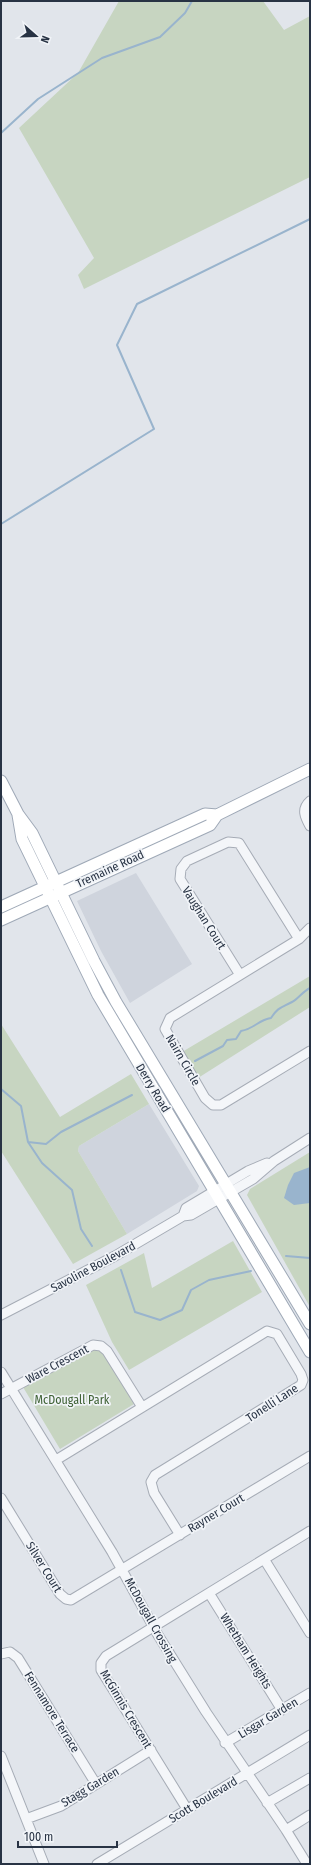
<svg xmlns="http://www.w3.org/2000/svg" width="311" height="1865" viewBox="0 0 311 1865" font-family="'Fira Sans Condensed',sans-serif">
  <style>
    .built { fill: #cfd4dd }
    .green { fill: #c7d5c1 }
    .water { fill: #99b4cd }
    .lines { fill: none; stroke-linecap: round; stroke-linejoin: round }
    .stream { stroke: #99b4cd; stroke-width: 2 }
    .minor-casing { stroke: #a6acb6; stroke-width: 11 }
    .major-casing { stroke: #9fa9b7; stroke-width: 13 }
    .minor { stroke: #f4f6f9; stroke-width: 9 }
    .major { stroke: #fff; stroke-width: 11 }
    .labels { text-anchor: middle; dominant-baseline: central; stroke-width: 3.5; stroke-linejoin: round; paint-order: stroke }
    .street-label { font-size: 12px; fill: #283344; stroke: #f1f4f8 }
    .park-label { font-size: 12px; fill: #3e6134; stroke: #f1f4f8 }
  </style>
  <rect width="100%" height="100%" fill="#e1e5eb"/>
  <path class="built" d="M136,873L192,964L130,1003L101,951L77,901Z
    M149,1104L199,1186L197,1191L127,1234L78,1151L79,1146Z"/>
  <path class="green" d="M119,1H263L284,30L310,16V177L84,289L78,275L94,258L19,128L78,73Z
    M310,976V1007L198,1078L182,1052Z
    M1,1024L60,1117L131,1074L149,1104L79,1146L78,1151L127,1234L73,1264L1,1151Z
    M310,1152V1307L247,1195L250,1189Z
    M233,1241L262,1292L129,1370L112,1342L86,1285L144,1253L152,1288Z
    M96,1349L103,1351L134,1404L60,1449L23,1387Z"/>
  <path class="water" d="M310,1167V1203L294,1205L284,1198L288,1185L294,1173Z"/>
  <g class="lines">
    <path class="stream" d="M1,133L38,99L102,58L160,37L185,13L192,1
      M1,524L154,429L117,345L137,304L310,219
      M195,1061L223,1046L227,1040L236,1039L241,1031C256,1028 258,1020 271,1018C278,1007 281,1008 292,1002C298,999 302,992 310,988
      M1,1089L21,1106L28,1142L42,1163L72,1190L81,1229L92,1246
      M28,1142L46,1144L61,1132L132,1095
      M286,1256L310,1258
      M121,1270L135,1312L160,1320L182,1310L191,1290L209,1280L251,1271"/>
    <g class="minor-casing">
      <path id="minor" d="M310,801C301,809 305,817 310,826
        M310,928L299,939L170,1018L165,1029L205,1098L213,1105H221L310,1051
        M240,975L180,879L181,869L187,861L228,842L239,843L299,939
        M183,1216L186,1208L248,1171L267,1163
        M1,1315L115,1256L183,1216L191,1215L253,1179L274,1161L310,1138
        M1,1372L112,1552L158,1635L206,1712L286,1830L307,1864
        M1,1394L93,1345L101,1346L107,1351L142,1407
        M56,1460L267,1331L277,1334L301,1374L303,1380L301,1385L155,1475L151,1482L154,1493L180,1535
        M1,1498L60,1594L66,1599L71,1600L310,1456
        M264,1559L310,1633
        M209,1593L282,1710
        M1,1654L10,1652L18,1658L96,1784
        M225,1743L310,1693
        M1,1756L44,1864
        M267,1803L310,1778
        M187,1809L101,1670V1663L106,1656L310,1531
        M26,1819L61,1806L151,1750
        M286,1830L310,1815
        M97,1864L310,1735"/>
    </g>
    <g class="major-casing">
      <path id="major" d="M1,781L18,814L32,833L94,961L116,1002L310,1324
        M18,815L22,839L98,995L310,1352
        M1,907L205,814L217,815
        M1,920L210,825L217,815L310,769"/>
    </g>
    <use href="#minor" class="minor"/>
    <use href="#major" class="major"/>
  </g>
  <g class="labels">
    <g class="street-label">
      <text transform="translate(110 869) rotate(-25)">Tremaine Road</text>
      <text transform="translate(204 918) rotate(58)">Vaughan Court</text>
      <text transform="translate(183 1060) rotate(60)">Nairn Circle</text>
      <text transform="translate(153 1088) rotate(59)">Derry Road</text>
      <text transform="translate(93 1267) rotate(-28)">Savoline Boulevard</text>
      <text transform="translate(57 1364) rotate(-28)">Ware Crescent</text>
      <text transform="translate(272 1403) rotate(-33)">Tonelli Lane</text>
      <text transform="translate(216 1513) rotate(-31)">Rayner Court</text>
      <text transform="translate(44 1567) rotate(58)">Silver Court</text>
      <text transform="translate(151 1620) rotate(61)">McDougall Crossing</text>
      <text transform="translate(246 1651) rotate(58)">Whetham Heights</text>
      <text transform="translate(126 1709) rotate(59)">McGinnis Crescent</text>
      <text transform="translate(52 1712) rotate(58)">Fennamore Terrace</text>
      <text transform="translate(268 1718) rotate(-31)">Lisgar Garden</text>
      <text transform="translate(90 1787) rotate(-31)">Stagg Garden</text>
      <text transform="translate(203 1800) rotate(-31)">Scott Boulevard</text>
    </g>
    <g class="park-label">
      <text x="72" y="1400">McDougall Park</text>
    </g>
  </g>
  <rect width="311" height="1865" fill="none" stroke="#283344" stroke-width="4"/>
  <g transform="translate(36 36) rotate(110)" stroke="#f1f4f8" stroke-width="3" paint-order="stroke">
  <path d="M0-3L7 15L0 10L-7 15Z" fill="#283344"/>
  <text y="-6" font-size="11" font-weight="bold" text-anchor="middle" fill="#283344">N</text>
  </g>
  <path d="M18 1841v6h99v-6" fill="none" stroke="#283344" stroke-width="2"/>
  <text x="24" y="1841" font-size="12" fill="#283344" stroke="#f1f4f8" stroke-width="3" paint-order="stroke">100 m</text>
</svg>
